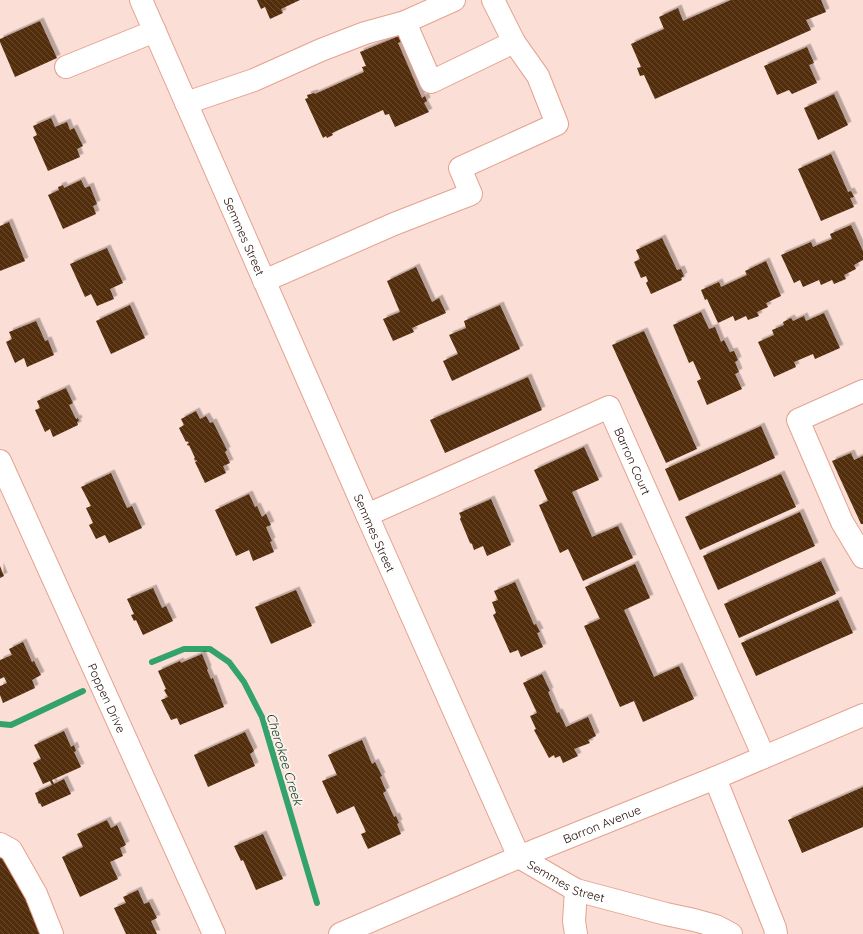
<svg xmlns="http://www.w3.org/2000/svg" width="863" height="934" viewBox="0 0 863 934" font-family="Quicksand,sans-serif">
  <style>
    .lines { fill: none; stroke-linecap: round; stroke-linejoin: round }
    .stream { stroke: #33a26c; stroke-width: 6 }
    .building { fill: url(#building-back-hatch); filter: url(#shadow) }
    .minor-casing { stroke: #e5a28e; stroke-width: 24 }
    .major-casing { stroke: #e5a28e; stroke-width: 24 }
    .minor { stroke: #fff; stroke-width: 22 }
    .major { stroke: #fff; stroke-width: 22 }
    .labels { text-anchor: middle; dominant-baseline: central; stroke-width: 4; stroke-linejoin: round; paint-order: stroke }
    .street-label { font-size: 12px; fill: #210a04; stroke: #feefeb }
    .water-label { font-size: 13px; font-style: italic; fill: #044328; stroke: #feefeb }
  </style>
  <defs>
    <pattern id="building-back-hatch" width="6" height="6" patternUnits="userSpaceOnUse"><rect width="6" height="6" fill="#522e10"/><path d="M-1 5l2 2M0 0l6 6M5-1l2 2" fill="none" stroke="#674931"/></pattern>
    <filter id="shadow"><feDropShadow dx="3.5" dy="-3.5" stdDeviation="0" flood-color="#0004"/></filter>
  </defs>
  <rect width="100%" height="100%" fill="#fbded6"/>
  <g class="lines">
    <path class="stream" d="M152,662L184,649H210L229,662L244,682L262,717L317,903
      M0,724L11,725L83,691"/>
  </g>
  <path class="building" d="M257,0H300L281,9L283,13L270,19L265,7L261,9Z
    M731,0H821L826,12L806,20L811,30L655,99L644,75L640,76L637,68L641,67L631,44L664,29L659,17L678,8L683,21Z
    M40,21L57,58L15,77L0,42V39Z
    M399,36L402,41L398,43L422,98L425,96L427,101L424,103L429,112L395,127L389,114L385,115L383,110L332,133L333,135L327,138L326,136L323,138L305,99L308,98L307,95L314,93L315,94L364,72L362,67L366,66L360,52Z
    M807,47L814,63L809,65L817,83L792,94L789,90L777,95L764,66Z
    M834,94L848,125L818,140L804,108Z
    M51,118L55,127L67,122L70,130L74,128L83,146L77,149L80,157L48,171L33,137L37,135L33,126Z
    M831,154L848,192L851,191L854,197L850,198L854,207L821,221L798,169Z
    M81,180L85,188L90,186L97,204L93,206L96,214L63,229L48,195L59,190L58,187L63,185L64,188Z
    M9,222L25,261L0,271V226Z
    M851,225L863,251V260L854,265L856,269L844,275L846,279L834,284L832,280L821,285L819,280L803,287L800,280L794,283L781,255L811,242L813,247L832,239L830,234Z
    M662,238L677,270L681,269L684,276L681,278L682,280L651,294L646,283L648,281L646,276L641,278L634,262L640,259L636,250Z
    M107,248L123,283L110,289L114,299L97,306L91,294L85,297L70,264Z
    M766,261L781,296L766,303L768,307L757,312L759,316L748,320L746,316L735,321L733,316L718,323L707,299L705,300L701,290L719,282L721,287L747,275L745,271Z
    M416,267L432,302L439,298L446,313L412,328L414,332L393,341L383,319L400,312L387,281Z
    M130,305L145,338L111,354L96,321Z
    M500,305L520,349L452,381L443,361L458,354L449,335L466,328L464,321Z
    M701,312L709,329L715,327L721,342L724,340L730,352L734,351L738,360L735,362L739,372L735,374L742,389L707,405L697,381L701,379L693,361L689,363L673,325Z
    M824,313L840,348L815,359L813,354L794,362L796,367L774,377L758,342L774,335L772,330L784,325L783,322L791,318L793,321L804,316L806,321Z
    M36,321L45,341L48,340L54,355L27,367L24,358L15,363L6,342L12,339L9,332Z
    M644,331L697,449L666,463L612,345Z
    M528,377L542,410L445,453L430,420Z
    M66,388L73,403L69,405L76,419L78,418L79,421L77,422L78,425L53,437L50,429L45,432L35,410L40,408L37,401Z
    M196,411L200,419L206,416L210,423L213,422L227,450L225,452L230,463L223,466L226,473L205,483L195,462L197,461L196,460L195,461L194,458H195L189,445L188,446L187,444L189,443L187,441L186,442L179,428L184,425L181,419Z
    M761,426L775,458L679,501L665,469Z
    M584,447L599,480L572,492L592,537L618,526L633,558L583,581L568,549L560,553L539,505L548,501L534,470Z
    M851,453L854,460L863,456V524H861L832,461Z
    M111,473L127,508L132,506L142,528L109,543L105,535L96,539L89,525L93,523L86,508L91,506L81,487Z
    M781,474L796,507L700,550L685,517Z
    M249,494L255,507L257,506L262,517L266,514L271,525L266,527L272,541L270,542L274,552L253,561L249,550L236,556L215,510Z
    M491,499L511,545L487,556L483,546L474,550L472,544L470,543L460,519L461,517L459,513Z
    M800,512L815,546L718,590L703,556Z
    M821,561L836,594L739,638L724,604Z
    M635,564L650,598L624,610L654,677L679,666L694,699L643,722L634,701L620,707L584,626L600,619L585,587Z
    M0,566L4,576L0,578Z
    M515,582L534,625L536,624L540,632L537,633L543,647L521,657L518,650L510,653L493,615L496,613L492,602L498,600L494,591Z
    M153,588L162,608L166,606L173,621L143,635L136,620L134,621L131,615L134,614L127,599Z
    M296,590L312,626L271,644L255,607Z
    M838,600L853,633L756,676L741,643Z
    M23,642L32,662L34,661L41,675L32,680L35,688L3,703L0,695V686L7,683L4,677L0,679V660L12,655L9,649Z
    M202,654L208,669L207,670L211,679L213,678L224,707L180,725L177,718L171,720L161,700L168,697L164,690L166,689L158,671L180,661L181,663Z
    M542,674L550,691L548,692L557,713L559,712L566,727L588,717L596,736L588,740L590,743L574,749L578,756L563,763L560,756L555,758L554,755L549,758L534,730L536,729L530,716L537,713L523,683Z
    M64,731L71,747L74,745L76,751L74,752L81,767L52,780L54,784L64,779L71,794L42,807L40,803L39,804L35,793L52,785L50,781L43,784L33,763L41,759L34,745Z
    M245,732L254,751L250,754L255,766L208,787L194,755Z
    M362,740L372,764L375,762L382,776L380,777L386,791L383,793L394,817L396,816L399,823L397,824L401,834L368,849L361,834L366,832L354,806L337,814L322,781L337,775L328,755Z
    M863,787V827L802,853L788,820Z
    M107,820L111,828L117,825L126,845L120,848L123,856L110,862L118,879L80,897L62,857L83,847L77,834Z
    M263,834L283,879L256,890L243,860L241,861L234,846Z
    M8,855L48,934H0V858Z
    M138,890L144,904L149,902L157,918L151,921L157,934H126L114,908L126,903L123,897Z"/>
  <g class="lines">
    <g class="minor-casing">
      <g id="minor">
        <path d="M405,22L431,82L514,42L493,0"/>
        <path d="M66,67L155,31"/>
        <path d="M186,103L254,80L321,50L365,33L405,22L454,0"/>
        <path d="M264,281L394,224L471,194L460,168L557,124L538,76L514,42"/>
        <path d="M863,391L798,420L842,522L863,557"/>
        <path id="s1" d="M0,461L214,934"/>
        <path id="s2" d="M367,515L609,407L764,757"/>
        <path d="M0,844L11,850L36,894L52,934"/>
        <path d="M576,934L574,921L576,890"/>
      </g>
    </g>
    <g class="major-casing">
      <g id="major">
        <path id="s3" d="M141,0L367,515L519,857L576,890L666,914L694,920L716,926L731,934"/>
        <path d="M715,778L775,928L776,934"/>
        <path id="s4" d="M340,934L519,857L715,778L863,715"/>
      </g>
    </g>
    <use href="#minor" class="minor"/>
    <use href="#major" class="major"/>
  </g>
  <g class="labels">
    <g class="street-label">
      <text stroke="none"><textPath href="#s3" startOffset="258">Semmes Street</textPath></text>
      <text stroke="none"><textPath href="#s2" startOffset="324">Barron Court</textPath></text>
      <text stroke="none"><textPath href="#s3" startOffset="582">Semmes Street</textPath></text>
      <text stroke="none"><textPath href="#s1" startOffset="260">Poppen Drive</textPath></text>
      <text stroke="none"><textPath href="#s4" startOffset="284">Barron Avenue</textPath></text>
      <text stroke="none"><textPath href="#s3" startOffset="990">Semmes Street</textPath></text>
    </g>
    <g class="water-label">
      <text transform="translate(285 759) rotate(73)">Cherokee Creek</text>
    </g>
  </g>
</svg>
